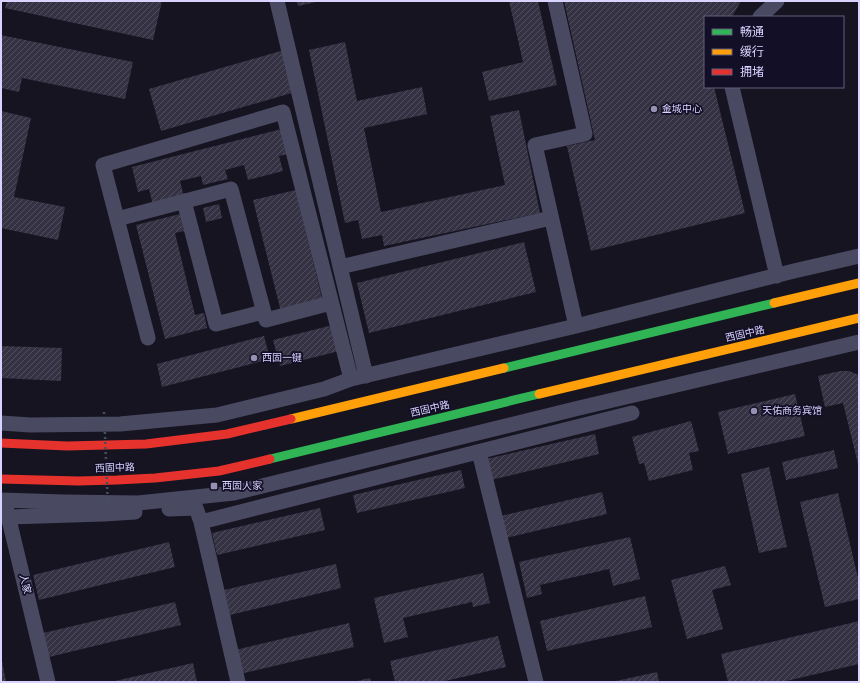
<svg xmlns="http://www.w3.org/2000/svg" width="860" height="683" viewBox="0 0 860 683" font-family="Signika,'Noto Sans SC',sans-serif">
  <style>
    .building { fill: url(#building-hatch) }
    .lines { fill: none; stroke-linecap: round; stroke-linejoin: round }
    .street { stroke: #4a4962; stroke-width: 15 }
    .fast { stroke: #30b455; stroke-width: 9 }
    .slow { stroke: #ff9f0a; stroke-width: 9 }
    .jam { stroke: #e5322d; stroke-width: 9 }
    .path-bridge { stroke: #44505f; stroke-width: 2.5; stroke-dasharray: 2 3; stroke-linecap: butt }
    .poi-dot { fill: #9591b1; stroke: #130f26; stroke-width: 1.5 }
    .labels { text-anchor: middle; dominant-baseline: central; stroke-width: 3.5; stroke-linejoin: round; paint-order: stroke }
    .poi-label { font-size: 10px; fill: #d9d4ff; stroke: #130f26; text-anchor: start }
    .street-label { font-size: 10px; fill: #d9d4ff; stroke: #130f26 }
  </style>
  <defs>
    <pattern id="building-hatch" width="6" height="6" patternUnits="userSpaceOnUse"><rect width="6" height="6" fill="#343243"/><path d="M-1 1l2-2M0 6l6-6M5 7l2-2" fill="none" stroke="#514f5f"/></pattern>
  </defs>
  <rect width="100%" height="100%" fill="#161421"/>
  <path class="building" d="M7,1H162L153,40L5,8Z
    M297,1H316V2L298,6Z
    M509,1H538L557,85L489,101L482,72L523,62Z
    M564,1H741L732,17H705V87H714L745,213L591,251L567,146L595,140Z
    M1,35L133,62L125,99L22,78L19,92L1,88Z
    M345,42L357,101L422,87L427,114L364,128L381,212L505,185L490,116L519,110L540,213L384,246L382,235L362,239L358,220L345,223L309,50Z
    M284,50L295,92L161,131L149,89Z
    M1,111L31,118L14,197L65,207L58,240L1,228Z
    M282,129L288,154L279,156L283,171L248,180L244,165L225,170L228,179L203,185L201,176L180,181L184,197L153,205L149,189L138,192L132,167Z
    M296,190L323,302L281,312L253,200Z
    M219,204L222,218L206,222L203,208Z
    M180,214L184,231L175,233L195,315L204,313L207,328L165,339L136,225Z
    M524,242L536,292L369,333L357,283Z
    M333,325L339,351L280,366L273,340Z
    M264,336L270,359L162,387L157,364Z
    M1,346L62,348L61,381L1,378Z
    M840,371H849L859,375V468L843,403L825,407L818,376Z
    M795,394L805,436L728,454L718,412Z
    M691,421L699,451L689,453L693,470L649,481L644,463L639,464L632,437Z
    M595,434L599,454L491,480L486,459Z
    M834,450L838,468L786,480L782,462Z
    M769,467L787,547L759,553L741,474Z
    M461,470L465,488L357,513L353,495Z
    M602,492L607,514L506,538L501,516Z
    M838,493L859,582V599L825,607L800,502Z
    M320,508L325,530L217,555L212,533Z
    M630,537L640,579L613,586L609,569L540,585L542,594L527,598L519,562Z
    M169,542L175,567L39,600L33,575Z
    M336,564L341,588L230,615L224,590Z
    M725,566L731,585L712,590L723,629L687,639L671,580Z
    M483,573L490,603L473,607L472,602L403,618L408,637L384,643L374,598Z
    M645,596L652,627L547,651L540,621Z
    M175,602L181,625L45,658L39,634Z
    M859,621V664L782,682H728L721,654Z
    M349,623L354,647L240,674L235,650Z
    M498,636L506,667L441,682H395L390,661Z
    M1,661H2L6,682H1Z
    M193,663L197,682H115V681Z
    M657,672L659,682H616V681Z
    M370,678L371,682H357V681Z"/>
  <g class="lines">
    <path class="street" d="M277,1L366,376
      M555,1L585,134L535,145L576,326
      M760,17L777,1
      M732,87L777,276
      M184,201L216,324L263,312
      M117,219L231,189L266,320L331,303
      M340,267L551,218
      M148,338L103,165L283,112L351,379
      M1,423L30,425L120,424L217,415L324,389L351,379L576,326L794,271L859,256
      M479,452L536,682
      M1,500L64,502L138,503L234,493L579,408L859,342
      M6,507L48,682
      M169,509L196,508L201,522L238,682
      M8,517L104,514L135,512
      M201,522L632,413"/>
    <path class="fast" d="M504,368L774,303
      M270,459L539,394"/>
    <path class="slow" d="M774,303L859,283
      M539,394L859,318
      M291,419L504,368"/>
    <path class="jam" d="M1,443L67,446L146,444L227,434L291,419
      M1,479L78,481L117,480L155,478L219,471L270,459"/>
    <path class="path-bridge" d="M104,412L108,508"/>
  </g>
  <g class="poi-dot">
    <circle cx="654" cy="109" r="4"/>
    <circle cx="254" cy="358" r="4"/>
    <circle cx="754" cy="411" r="4"/>
    <rect x="210" y="482" width="8" height="8" rx="2"/>
  </g>
  <g class="labels">
    <g class="poi-label">
      <text x="662" y="109">金城中心</text>
      <text x="262" y="358">西固一键</text>
      <text x="762" y="411">天佑商务宾馆</text>
      <text x="222" y="486">西固人家</text>
    </g>
    <g class="street-label">
      <text transform="translate(745 334) rotate(-13)">西固中路</text>
      <text transform="translate(430 409) rotate(-13)">西固中路</text>
      <text transform="translate(115 468) rotate(-2)">西固中路</text>
      <text transform="translate(25 584) rotate(76)">人家</text>
    </g>
  </g>
  <rect width="860" height="683" fill="none" stroke="#d9d4ff" stroke-width="4"/>
  <rect x="704" y="16" width="140" height="72" fill="#130f26" stroke="#625e7d"/>
  <rect x="712" y="29" width="20" height="6" fill="#30b455" stroke="#625e7d"/>
  <text x="740" y="36" font-size="12" fill="#d9d4ff">畅通</text>
  <rect x="712" y="49" width="20" height="6" fill="#ff9f0a" stroke="#625e7d"/>
  <text x="740" y="56" font-size="12" fill="#d9d4ff">缓行</text>
  <rect x="712" y="69" width="20" height="6" fill="#e5322d" stroke="#625e7d"/>
  <text x="740" y="76" font-size="12" fill="#d9d4ff">拥堵</text>
</svg>
